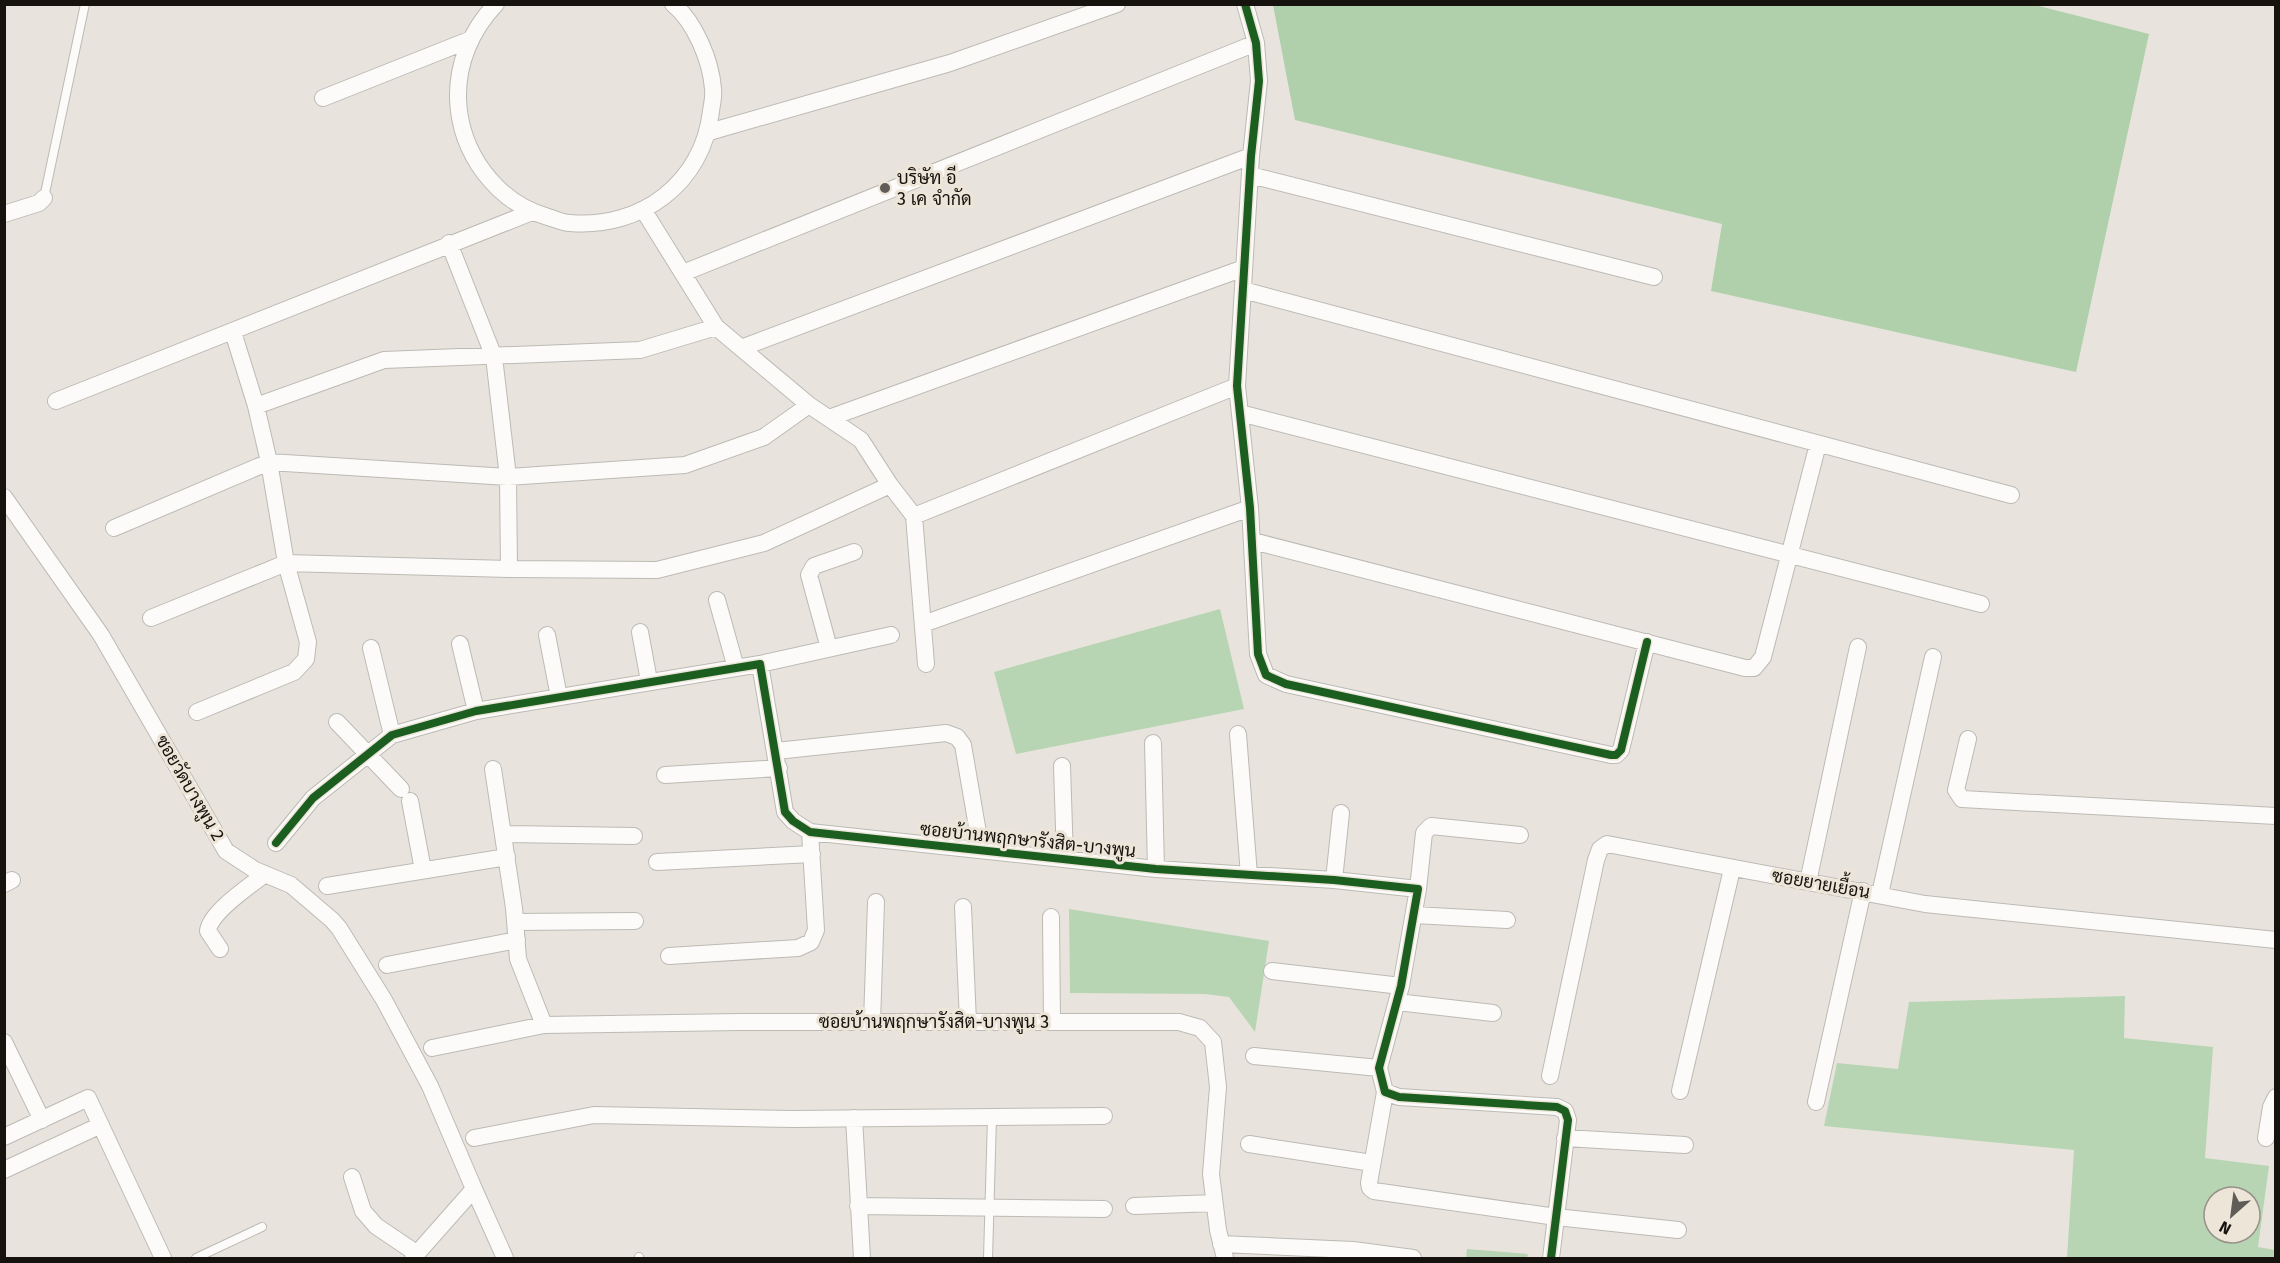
<svg xmlns="http://www.w3.org/2000/svg" width="2280" height="1263" viewBox="0 0 2280 1263" font-family="'Fira Sans',Sarabun,sans-serif">
  <style>
    .green { fill: #b7d5b2; fill-rule: evenodd }
    .forest { fill: #afd0ab }
    .lines { fill: none; stroke-linecap: round; stroke-linejoin: round }
    .service-casing { stroke: #bdbab4; stroke-width: 10 }
    .minor-casing { stroke: #bdbab4; stroke-width: 18 }
    .service { stroke: #fcfbfa; stroke-width: 8 }
    .minor { stroke: #fcfbfa; stroke-width: 16 }
    .cycleway-casing { stroke: #ede5d8; stroke-width: 11 }
    .cycleway { stroke: #1b5e20; stroke-width: 8 }
    .poi-dot { fill: #605c57; stroke: #ede5d8; stroke-width: 2 }
    .labels { text-anchor: middle; dominant-baseline: central; stroke-width: 6; stroke-linejoin: round; paint-order: stroke }
    .poi-label { font-size: 18px; fill: #16130f; stroke: #ede5d8; text-anchor: start }
    .street-label { font-size: 18px; fill: #16130f; stroke: #ede5d8 }
  </style>
  <rect width="100%" height="100%" fill="#e8e4dd"/>
  <path class="green" d="M1220,609L1244,709L1016,754L994,672Z
    M1069,909L1269,941L1255,1032L1229,997L1205,994L1070,993Z
    M2125,996L2124,1038L2213,1047L2205,1158L2269,1166L2258,1247L2275,1250V1258H2067L2074,1150L1824,1126L1837,1063L1898,1069L1909,1002ZM2214,1197H2250V1233H2214Z
    M1467,1249L1528,1254L1527,1258H1466Z"/>
  <path class="forest" d="M2035,5L2149,34L2076,372L1711,291L1722,224L1295,120L1273,5Z"/>
  <g class="lines">
    <g class="service-casing">
      <path id="service" d="M44,198L85,4
        M639,1257V1258
        M196,1258L262,1227
        M988,1258L992,1117"/>
    </g>
    <g class="minor-casing">
      <path id="minor" d="M496,4C471,30 457,64 458,99C460,153 496,202 548,217C555,219 563,223 570,223C641,229 703,183 711,111C712,104 714,96 713,89C711,61 695,22 673,4
        M1245,4L1256,43L1259,81L1251,156L1237,386L1250,508L1258,654L1266,675L1286,684L1611,755H1616L1621,750L1647,642
        M323,98L469,40
        M709,132L950,63L1117,4
        M1250,175L1654,277
        M644,211L716,327L809,405L861,440L890,485L914,516L926,664
        M4,214L39,203L44,198
        M449,243L494,357L508,477L509,569
        M683,273L1256,43
        M1243,290L2011,495
        M741,348L1251,156
        M56,401L532,212
        M256,406L384,360L640,350L716,327
        M1240,413L1981,604
        M829,418L1244,268
        M4,497L101,635L226,851L255,870L291,885L332,920L339,928L384,1000L430,1086L474,1189L413,1258
        M914,516L1237,386
        M114,528L269,462L508,477L685,465L764,437L809,405
        M1253,541L1745,668H1754L1763,657L1818,444
        M717,600L736,668
        M151,618L286,563L509,569L657,570L764,543L890,485
        M923,624L1250,508
        M640,632L649,681
        M547,635L559,697
        M460,644L476,711
        M371,648L392,735
        M829,648L809,575L814,566L854,552
        M760,664L891,635
        M197,712L294,672L306,659L308,642L286,563L269,462L256,406L233,332
        M337,722L401,789
        M1238,734L1249,875
        M1968,739L1956,790L1962,799L2276,816
        M1153,743L1156,869
        M776,751L946,733L957,737L963,745L981,850
        M1062,766L1065,859
        M493,769L514,908L518,959L544,1025
        M665,775L779,768
        M410,801L423,870
        M503,834L634,836
        M276,843L313,798L392,735L476,711L760,664L785,812L793,821L810,832L1156,869L1334,880L1418,889L1401,986L1379,1068L1385,1092L1399,1097L1557,1107L1565,1111L1568,1120L1551,1258
        M657,862L812,854
        M1334,880L1341,813
        M1808,882L1858,647
        M4,884L12,880
        M327,886L507,857
        M1418,889L1424,833L1431,826L1520,835
        M1880,894L1933,657
        M963,907L968,1022
        M1414,915L1507,920
        M1051,917L1052,1022
        M515,922L635,921
        M220,949L208,931C210,912 250,886 265,874
        M669,956L798,948L811,942L816,930L810,832
        M387,965L517,940
        M1272,971L1401,986
        M1397,1002L1493,1013
        M872,1022L876,902
        M4,1042L42,1120
        M432,1048L544,1025L739,1022H1179L1200,1028L1213,1042L1218,1087L1211,1174L1218,1230L1225,1258
        M1254,1056L1379,1068
        M1550,1076L1596,860L1600,849L1607,844L1925,904L2276,940
        M1680,1091L1732,869
        M1385,1092L1369,1183L1370,1188L1374,1191L1556,1217L1678,1230
        M1816,1102L1863,891
        M854,1118L862,1258
        M4,1137L88,1098L163,1258
        M474,1138L594,1115L793,1119L1104,1116
        M1565,1138L1685,1145
        M2266,1138L2271,1107L2276,1097
        M1249,1144L1372,1163
        M4,1170L101,1125
        M352,1177L363,1211L376,1226L416,1253
        M474,1189L505,1258
        M858,1206L1104,1209
        M1134,1206L1214,1203
        M1221,1244L1353,1250L1413,1258"/>
    </g>
    <use href="#service" class="service"/>
    <use href="#minor" class="minor"/>
    <g class="cycleway-casing">
      <path id="cycleway" d="M1245,4L1256,43L1259,81L1251,156L1237,386L1250,508L1258,654L1266,675L1286,684L1611,755H1616L1621,750L1647,642
        M276,843L313,798L392,735L476,711L760,664L785,812L793,821L810,832L1156,869L1334,880L1418,889L1401,986L1379,1068L1385,1092L1399,1097L1557,1107L1565,1111L1568,1120L1551,1258"/>
    </g>
    <use href="#cycleway" class="cycleway"/>
  </g>
  <circle class="poi-dot" cx="885" cy="188" r="6"/>
  <g class="labels">
    <g class="poi-label">
      <text x="897" y="178">บริษัท อี<tspan x="897" dy="21">3 เค จำกัด</tspan></text>
    </g>
    <g class="street-label">
      <text transform="translate(190 788) rotate(60)">ซอยวัดบางพูน 2</text>
      <text transform="translate(1028 840) rotate(6)">ซอยบ้านพฤกษารังสิต-บางพูน</text>
      <text transform="translate(1821 884) rotate(10)">ซอยยายเยื้อน</text>
      <text x="934" y="1022">ซอยบ้านพฤกษารังสิต-บางพูน 3</text>
    </g>
  </g>
  <rect width="2280" height="1263" fill="none" stroke="#16130f" stroke-width="12"/>
  <g transform="translate(2232 1215) rotate(208)"><circle r="28" fill="#ede5d8" stroke="#979188" stroke-width="1.5"/>
  <path d="M0-4.5L10 22L0 15L-10 22Z" fill="#605c57"/>
  <text y="-9" font-size="16" font-weight="bold" text-anchor="middle" fill="#16130f">N</text>
  </g>
</svg>
